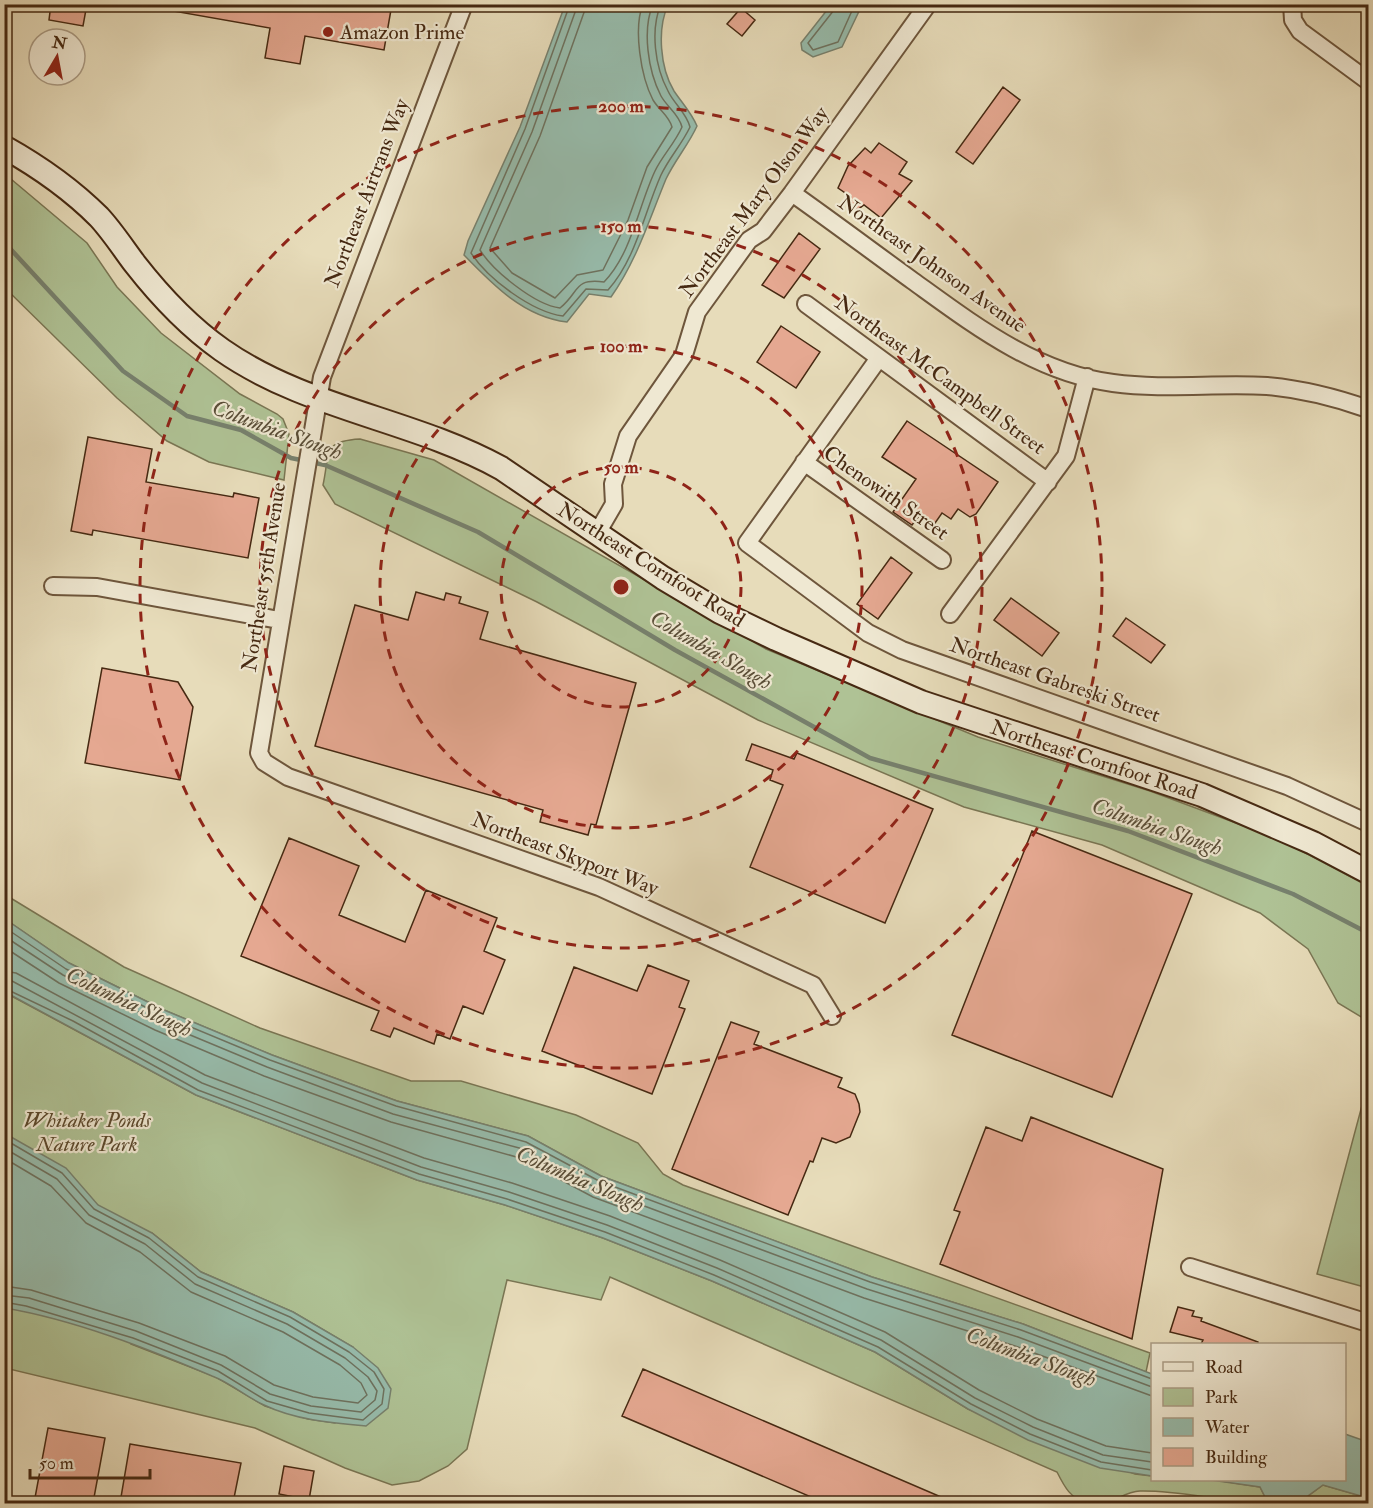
<svg xmlns="http://www.w3.org/2000/svg" width="1373" height="1508" viewBox="0 0 1373 1508" font-family="'IM FELL Double Pica',serif">
  <style>
    .green { fill: #afc295; stroke: #7a7654; stroke-width: 1.5; fill-rule: evenodd }
    .water { fill: #97bcac; stroke: #77816e; stroke-width: 1.5 }
    .lines { fill: none; stroke-linecap: round; stroke-linejoin: round }
    .shore { stroke: #6e725f; stroke-width: 1.5 }
    .stream { stroke: #77816e; stroke-width: 4.5 }
    .building { fill: #e5a891; stroke: #462912; stroke-width: 1.5 }
    .street-casing { stroke: #6e563c; stroke-width: 20 }
    .secondary-casing { stroke: #462912; stroke-width: 26 }
    .street { stroke: #efe8d2; stroke-width: 16 }
    .secondary { stroke: #efe8d2; stroke-width: 22 }
    .ring { fill: none; stroke: #8f2418; stroke-width: 3; stroke-dasharray: 10 8 }
    .poi-dot { fill: #8f2418; stroke: #efe8d2; stroke-width: 2 }
    .labels { text-anchor: middle; dominant-baseline: central; stroke-width: 4.5; stroke-linejoin: round; paint-order: stroke }
    .poi-label { font-size: 21px; fill: #462912; stroke: #efe8d2; text-anchor: start }
    .street-label { font-size: 21px; fill: #462912; stroke: #efe8d2 }
    .park-label { font-size: 21px; font-style: italic; fill: #5b482c; stroke: #efe8d2 }
    .water-label { font-size: 22px; font-style: italic; fill: #5a4e38; stroke: #efe8d2 }
    .centre { fill: #8f2418; stroke: #efe8d2; stroke-width: 3 }
    .ring-label { font-size: 18px; text-anchor: middle; font-weight: bold; fill: #8f2418; stroke: #efe8d2; stroke-width: 4.5; stroke-linejoin: round; paint-order: stroke }
  </style>
  <rect width="100%" height="100%" fill="#e7dcba"/>
  <filter id="stains"><feTurbulence type="fractalNoise" baseFrequency=".00333" numOctaves="4"/><feColorMatrix values="0 0 0 0 .2 0 0 0 0 .09 0 0 0 0 .02 0 0 0 .5 -.17"/></filter>
  <radialGradient id="worn" r=".72"><stop offset=".6" stop-color="#630" stop-opacity="0"/><stop offset="1" stop-color="#630" stop-opacity=".3"/></radialGradient>
  <path class="green" d="M5,174L87,243L117,287L161,333L240,394L277,414L283,419L289,434L284,480L209,462L167,441L117,398L5,288Z
    M360,439L434,460L766,649L978,737L1150,791L1279,839L1368,886V1021L1338,1003L1308,949L1260,913L1102,845L964,807L758,720L537,602L335,504L323,485C330,453 322,441 360,439Z
    M4,894L124,967L260,1028L411,1081H461L576,1115L638,1143L663,1174L683,1185L1150,1353L1146,1372L1023,1324L872,1277L601,1176L528,1136L397,1101L272,1055L164,1010L69,963L5,919Z
    M4,992L196,1095L417,1180L505,1205L603,1238L712,1281L875,1352L968,1409L1135,1474L1152,1476V1480H1215L1260,1487L1268,1503C1225,1503 1182,1490 1140,1491C1121,1492 1110,1508 1088,1503C1071,1500 1064,1486 1057,1472L610,1277L601,1300L507,1280L467,1449L448,1466L419,1481L392,1485L345,1468L255,1428L5,1368ZM152,1233L201,1272L293,1312L353,1347L335,1423L308,1419L265,1406L216,1377L131,1344Z
    M1368,1083V1288L1317,1274Z
    M1323,1485L1368,1498V1503L1307,1504L1308,1496Z"/>
  <path class="water" d="M565,5H668C657,29 660,68 674,91C682,103 691,112 697,126C689,144 675,160 666,179C649,220 637,260 611,297L589,294L567,322C524,317 493,285 464,255L468,241L520,127Z
    M831,5H862L842,47L813,57L802,50L801,43Z
    M5,919L69,963L164,1010L272,1055L397,1101L528,1136L601,1176L872,1277L1023,1324L1152,1374V1476L1100,1468L1028,1440L968,1409L875,1352L712,1281L603,1238L505,1205L417,1180L196,1095L5,992Z
    M4,1133L66,1168L98,1205L152,1233L201,1272L293,1312L353,1347L378,1368L391,1389L388,1408L366,1426C332,1423 295,1420 264,1405C246,1397 231,1383 212,1376C146,1348 75,1320 5,1308Z
    M1345,1434L1368,1442V1498L1323,1485L1308,1496L1307,1503H1268L1260,1487L1211,1480H1344Z"/>
  <g class="lines">
    <path class="shore" d="M570,4L525,129L471,253C488,279 532,312 563,316L586,289L608,290C636,259 644,213 661,175C669,158 682,144 690,127C686,112 674,104 668,91C655,67 650,30 661,4
      M578,4L532,132L480,250C493,271 535,305 560,308C580,292 573,278 604,282C632,253 638,207 655,171C662,156 675,143 682,127C679,114 667,107 661,96C648,71 642,30 653,4
      M587,4L540,136L490,248L512,273L555,298L577,275L603,270L628,220L647,167L672,127C669,116 659,110 653,100C641,77 633,29 643,4
      M836,4L834,10L808,43L813,50L838,42L855,4
      M4,927L66,969L162,1015L270,1060L396,1106L526,1142L599,1181L870,1282L1021,1330L1152,1379
      M4,936L63,975L159,1022L267,1067L393,1114L523,1149L596,1188L867,1289L1018,1337L1152,1387
      M4,947L59,983L155,1030L264,1076L391,1122L520,1158L593,1197L864,1298L1015,1346L1152,1396
      M4,971L16,973L205,1075L424,1158L512,1183L610,1216L720,1260L885,1332L979,1390L1037,1419L1106,1446L1152,1453
      M4,980L12,981L202,1083L421,1167L509,1192L607,1225L717,1268L881,1340L975,1398L1033,1427L1103,1455L1152,1462
      M4,988L73,1021L198,1090L419,1174L507,1199L605,1232L714,1275L878,1347L971,1404L1030,1434L1101,1462L1152,1470
      M4,1139L62,1173L94,1209L149,1238L198,1277L290,1317L349,1352L374,1372L384,1389L382,1404L363,1420L309,1413L267,1401L218,1371L133,1338L26,1306L4,1302
      M4,1148L57,1179L89,1215L145,1244L195,1284L287,1324L345,1358L368,1377L377,1391L375,1400L361,1412L311,1406L270,1394L221,1365L136,1331L29,1298L4,1295
      M4,1158L51,1186L86,1223L140,1252L191,1292L283,1332L340,1365L361,1383L367,1395L358,1403L313,1397L274,1385L225,1356L139,1323L31,1290L4,1286"/>
    <path class="stream" d="M4,242L123,371L187,416L241,430L291,458L325,465L478,532L675,650L870,758L1128,831L1293,894L1368,933"/>
  </g>
  <path class="building" d="M51,4H87L83,26L49,20Z
    M174,4H392L384,50L305,36L300,64L265,58L270,28L173,11Z
    M741,8L755,20L742,36L727,24Z
    M1003,87L1020,100L973,164L956,152Z
    M879,143L907,162L899,174L912,181L881,218L864,205L857,210L847,202L851,197L838,188L848,166L865,148L871,153Z
    M799,233L820,249L784,298L762,285Z
    M781,326L820,352L796,388L757,362Z
    M907,421L998,482L976,514L970,517L958,509L951,519L942,513L933,526L919,516L912,525L893,512L916,479L882,457Z
    M88,437L152,449L146,482L233,497L234,493L259,498L248,558L93,530L92,535L71,531Z
    M891,557L912,573L878,619L857,604Z
    M416,592L444,600L446,593L461,597L459,603L488,612L480,639L636,683L596,825L591,824L588,835L540,822L543,810L315,746L355,605L408,620Z
    M1011,598L1059,633L1042,656L994,620Z
    M1126,618L1165,645L1151,663L1113,636Z
    M102,668L178,682L193,707L180,780L85,763Z
    M752,744L794,759L797,753L933,809L885,923L750,867L783,785L770,780L773,770L746,760Z
    M1032,831L1192,894L1112,1097L952,1035Z
    M289,838L359,866L339,915L405,942L426,890L497,918L484,951L505,960L483,1014L463,1006L450,1039L437,1034L434,1044L394,1028L390,1037L371,1030L379,1011L241,956Z
    M648,965L689,981L679,1007L685,1009L652,1094L542,1051L574,967L637,991Z
    M731,1022L759,1032L754,1044L842,1078L838,1087L855,1094L859,1104L860,1112L850,1137L836,1143L822,1138L813,1162L810,1161L788,1215L672,1169Z
    M1031,1117L1163,1169L1132,1339L940,1264L960,1212L954,1210L986,1127L1022,1141Z
    M1178,1307L1194,1311L1192,1316L1202,1318L1201,1321L1258,1342V1344H1201L1203,1340L1170,1332Z
    M643,1369L955,1503H825L622,1416Z
    M48,1428L105,1438L93,1503H34Z
    M130,1444L241,1463L233,1503H120Z
    M284,1466L314,1471L309,1500L279,1494Z"/>
  <g class="lines">
    <g class="street-casing">
      <path id="street" d="M464,4L322,377L259,753L264,762L288,777L599,887L813,985L832,1016
        M1292,4L1293,20L1300,31L1368,81
        M792,193C833,222 873,252 913,281C974,325 1036,373 1113,383C1164,390 1216,383 1267,386C1301,389 1337,398 1368,409
        M806,304L1048,482
        M879,358L747,543L868,633L902,650L1287,786L1368,823
        M804,462L942,560
        M596,535L614,504L613,484L628,436L684,355L697,312L749,240L763,231L792,193L928,4
        M53,586L97,587L279,620
        M950,614L1066,456L1087,377
        M1190,1267L1368,1323"/>
    </g>
    <g class="secondary-casing">
      <path id="secondary" d="M4,147C38,166 71,189 99,217C112,231 123,248 135,264C160,296 188,326 222,350C306,409 412,419 501,468L663,578L720,612L776,639L921,702L1202,795L1313,843L1368,872"/>
    </g>
    <use href="#street" class="street"/>
    <use href="#secondary" class="secondary"/>
  </g>
  <g class="ring">
    <circle cx="621" cy="587" r="120"/>
    <circle cx="621" cy="587" r="241"/>
    <circle cx="621" cy="587" r="361"/>
    <circle cx="621" cy="587" r="481"/>
  </g>
  <circle class="poi-dot" cx="328" cy="32" r="6"/>
  <g class="labels">
    <g class="poi-label">
      <text x="340" y="32">Amazon Prime</text>
    </g>
    <g class="street-label">
      <text transform="translate(367 193) rotate(-69)">Northeast Airtrans Way</text>
      <text transform="translate(754 202) rotate(-53)">Northeast Mary Olson Way</text>
      <text transform="translate(932 264) rotate(35)">Northeast Johnson Avenue</text>
      <text transform="translate(940 375) rotate(36)">Northeast McCampbell Street</text>
      <text transform="translate(886 493) rotate(35)">Chenowith Street</text>
      <text transform="translate(651 565) rotate(32)">Northeast Cornfoot Road</text>
      <text transform="translate(264 577) rotate(-81)">Northeast 55th Avenue</text>
      <text transform="translate(1055 680) rotate(19)">Northeast Gabreski Street</text>
      <text transform="translate(1094 760) rotate(18)">Northeast Cornfoot Road</text>
      <text transform="translate(565 854) rotate(21)">Northeast Skyport Way</text>
    </g>
    <g class="park-label">
      <text x="87" y="1120">Whitaker Ponds<tspan x="87" dy="24">Nature Park</tspan></text>
    </g>
    <g class="water-label">
      <text transform="translate(277 430) rotate(20)">Columbia Slough</text>
      <text transform="translate(711 650) rotate(30)">Columbia Slough</text>
      <text transform="translate(1157 827) rotate(19)">Columbia Slough</text>
      <text transform="translate(129 1002) rotate(25)">Columbia Slough</text>
      <text transform="translate(580 1179) rotate(23)">Columbia Slough</text>
      <text transform="translate(1031 1357) rotate(20)">Columbia Slough</text>
    </g>
  </g>
  <circle cx="621" cy="587" r="9" class="centre"/>
  <g class="ring-label">
    <text x="621" y="112">200 m</text>
    <text x="621" y="232">150 m</text>
    <text x="621" y="352">100 m</text>
    <text x="621" y="473">50 m</text>
  </g>
  <rect width="1373" height="1508" fill="none" stroke="#e7dcba" stroke-width="24"/>
  <rect x="6" y="6" width="1361" height="1496" fill="none" stroke="#462912" stroke-width="3"/>
  <rect x="12" y="12" width="1349" height="1484" fill="none" stroke="#462912" stroke-width="1.5"/>
  <rect x="1151" y="1343" width="195" height="138" fill="#efe8d2" stroke="#ab9c85" stroke-width="1.5"/>
  <rect x="1163" y="1362" width="30" height="9" fill="#efe8d2" stroke="#ab9c85" stroke-width="1.5"/>
  <text x="1205" y="1373" font-size="18" fill="#462912">Road</text>
  <rect x="1163" y="1388" width="30" height="18" fill="#afc295" stroke="#ab9c85" stroke-width="1.5"/>
  <text x="1205" y="1403" font-size="18" fill="#462912">Park</text>
  <rect x="1163" y="1418" width="30" height="18" fill="#97bcac" stroke="#ab9c85" stroke-width="1.5"/>
  <text x="1205" y="1433" font-size="18" fill="#462912">Water</text>
  <rect x="1163" y="1448" width="30" height="18" fill="#e5a891" stroke="#ab9c85" stroke-width="1.5"/>
  <text x="1205" y="1463" font-size="18" fill="#462912">Building</text>
  <g transform="translate(57 57) rotate(10)"><circle r="28" fill="#efe8d2" stroke="#ab9c85" stroke-width="1.5"/>
  <path d="M0-4.5L10 22L0 15L-10 22Z" fill="#8f2418"/>
  <text y="-9" font-size="16" font-weight="bold" text-anchor="middle" fill="#462912">N</text>
  </g>
  <path d="M30 1469v9h120v-9" fill="none" stroke="#462912" stroke-width="3"/>
  <text x="39" y="1469" font-size="18" fill="#462912" stroke="#efe8d2" stroke-width="4.5" paint-order="stroke">50 m</text>
  <rect width="100%" height="100%" filter="url(#stains)"/>
  <rect width="100%" height="100%" fill="url(#worn)"/>
</svg>
